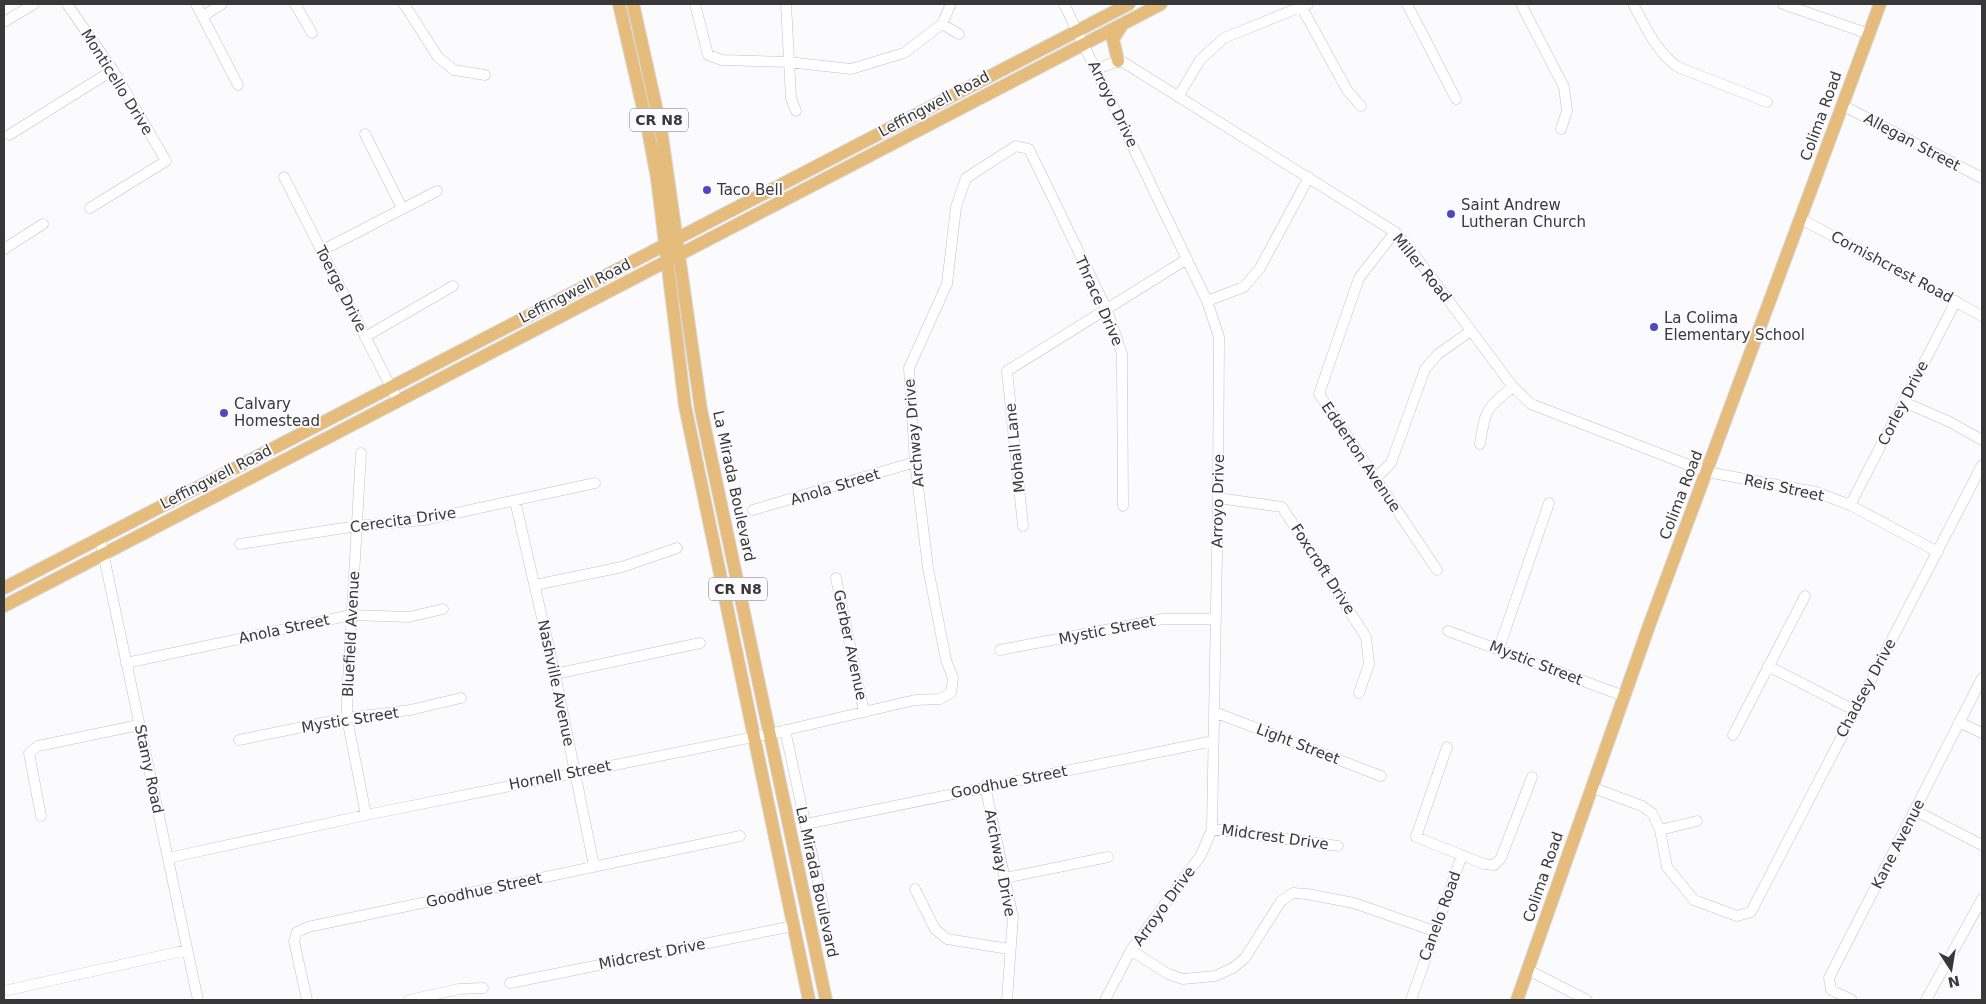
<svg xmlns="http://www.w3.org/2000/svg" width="1986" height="1004" viewBox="0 0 1986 1004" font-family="'DejaVu Sans',sans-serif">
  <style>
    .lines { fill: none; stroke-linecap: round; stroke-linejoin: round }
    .minor-casing { stroke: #c2c2c5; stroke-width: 11 }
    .major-casing { stroke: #d7d7d7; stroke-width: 14 }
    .minor { stroke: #fff; stroke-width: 10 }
    .major { stroke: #e6bc7c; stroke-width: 12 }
    .poi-dot { fill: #5048bf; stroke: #fbfbfe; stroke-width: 2 }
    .labels { text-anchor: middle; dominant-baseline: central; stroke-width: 4; stroke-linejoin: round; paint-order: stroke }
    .shield { fill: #fbfbfe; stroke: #727274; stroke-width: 1 }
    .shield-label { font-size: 14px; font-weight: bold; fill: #383839 }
    .street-label { font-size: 15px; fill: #383839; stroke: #fbfbfe }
    .poi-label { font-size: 15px; fill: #383839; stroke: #fbfbfe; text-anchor: start }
  </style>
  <rect width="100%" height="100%" fill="#fbfbfe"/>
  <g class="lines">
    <g class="minor-casing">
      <path id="minor" d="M67,4L113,70L166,161L90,208
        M196,4L238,85
        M295,4L312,33
        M404,4L438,57L454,70L485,75
        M695,4L708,55L722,60L788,62L851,69L904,53L942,24L959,34
        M786,4L791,98L796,111
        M1064,4L1207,301L1219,337L1218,498L1212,829L1201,855L1131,950L1105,1000
        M1407,4L1456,99
        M1521,4L1564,87L1567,111L1561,129
        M1633,4C1646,27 1656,52 1678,67L1767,102
        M1783,4L1869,34
        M1301,6L1347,90L1361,106
        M203,16L222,4
        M4,22L34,4
        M942,24L951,4
        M1097,69L1118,61L1123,62L1395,232L1411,250L1513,387L1531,404L1707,472L1816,492L1850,505L1938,552
        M1178,97L1200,60L1224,38L1308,4
        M1842,105L1982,178
        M365,134L402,208
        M9,135L113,70
        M284,177L398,401
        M1801,219L1982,316
        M1395,232L1359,278L1319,394L1437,570
        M4,249L43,224
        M321,251L437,191
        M1207,301L1244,287L1260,268L1309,177
        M365,337L453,286
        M1904,402L1950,422L1982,440
        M1480,444C1485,410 1486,408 1513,387
        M361,453L347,698V718L366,815
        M1376,478L1391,463L1425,369L1438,354L1471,331
        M1218,498L1282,507L1366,637L1369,664L1359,693
        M515,501L555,674L594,866
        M1850,505L1956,301
        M753,510L915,462
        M1023,526L1007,371L1187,259
        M100,538L198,1000
        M240,544L357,526L424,520L595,483
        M836,578L864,712
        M535,585L622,567L677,548
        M1448,631L1624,696
        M1499,648L1549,503
        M1000,650L1163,619H1215
        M126,663L351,615L409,617L443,609
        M1768,666L1854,710
        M555,674L700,643
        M1214,712L1381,776
        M1959,722L1982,733
        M785,730L825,914
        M1733,735L1805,596
        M239,740L347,718L410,710L461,698
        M1447,747L1416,837L1484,864L1494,865L1501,858L1532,777
        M985,786L1013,917L1007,1000
        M1591,787L1642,806L1652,813L1660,830L1667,867L1694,900L1737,916L1751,912L1982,465
        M1916,811L1982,845
        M41,816L29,753L38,746L139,725
        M806,824L1213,741
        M1212,829L1338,846
        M1660,830L1697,821
        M168,858L366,815L769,734L915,700L940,699L951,693L953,678L946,660L928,568L915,462L909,368L947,284L956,207L966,178L1016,146L1029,149L1107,310L1122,354L1123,506
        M1005,878L1108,857
        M915,889L935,929L947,939L1009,949
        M1131,950L1168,974L1183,979L1215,976L1233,968L1245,958L1281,901L1293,893L1307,894L1354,903L1434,931
        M1528,970L1587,1000
        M510,983L793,926
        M4,991L187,950
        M307,1000L294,941L297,932L308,927L740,836
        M409,1000L459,989L483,988
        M1411,1000L1462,855
        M1852,1000L1831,990L1829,978L1982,678
        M1926,1000L1982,899"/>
    </g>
    <g class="major-casing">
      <path id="major" d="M619,4L648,130L657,178L685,406L809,1000
        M633,4L661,129L701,410L826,1000
        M1118,61L1113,39L1122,25
        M4,588L1129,4
        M4,606L1161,4
        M1517,1000L1650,623L1880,4"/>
    </g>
    <use href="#minor" class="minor"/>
    <use href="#major" class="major"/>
  </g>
  <g class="poi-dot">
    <circle cx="707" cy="190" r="5"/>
    <circle cx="1451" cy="214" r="5"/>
    <circle cx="1654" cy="327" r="5"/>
    <circle cx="224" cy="413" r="5"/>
  </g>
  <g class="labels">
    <g class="shield">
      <rect x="630" y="108.5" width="58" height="23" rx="4"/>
      <rect x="709" y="577.5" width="58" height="23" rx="4"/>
    </g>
    <g class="shield-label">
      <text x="659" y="120">CR N8</text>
      <text x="738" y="589">CR N8</text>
    </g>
    <g class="street-label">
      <text transform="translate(117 82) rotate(58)">Monticello Drive</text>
      <text transform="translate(934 104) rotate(-28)">Leffingwell Road</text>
      <text transform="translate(1113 104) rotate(64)">Arroyo Drive</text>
      <text transform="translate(1821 116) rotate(-70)">Colima Road</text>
      <text transform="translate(1912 142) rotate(28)">Allegan Street</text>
      <text transform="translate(1892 267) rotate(28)">Cornishcrest Road</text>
      <text transform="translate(1422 268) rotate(51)">Miller Road</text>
      <text transform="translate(341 289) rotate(63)">Toerge Drive</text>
      <text transform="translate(575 291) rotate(-27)">Leffingwell Road</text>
      <text transform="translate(1099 301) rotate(66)">Thrace Drive</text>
      <text transform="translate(1903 403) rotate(-63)">Corley Drive</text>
      <text transform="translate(914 433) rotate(-95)">Archway Drive</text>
      <text transform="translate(1015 448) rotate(-96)">Mohall Lane</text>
      <text transform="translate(1361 457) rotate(56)">Edderton Avenue</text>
      <text transform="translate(216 477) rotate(-27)">Leffingwell Road</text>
      <text transform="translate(734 486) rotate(78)">La Mirada Boulevard</text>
      <text transform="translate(835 487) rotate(-17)">Anola Street</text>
      <text transform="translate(1784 488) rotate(12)">Reis Street</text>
      <text transform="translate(1681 495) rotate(-69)">Colima Road</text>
      <text transform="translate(1218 501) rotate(-89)">Arroyo Drive</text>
      <text transform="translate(403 520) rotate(-8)">Cerecita Drive</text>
      <text transform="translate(1323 569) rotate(57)">Foxcroft Drive</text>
      <text transform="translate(284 629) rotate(-12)">Anola Street</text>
      <text transform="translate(1107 630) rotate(-11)">Mystic Street</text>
      <text transform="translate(351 634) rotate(-87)">Bluefield Avenue</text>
      <text transform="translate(850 645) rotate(78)">Gerber Avenue</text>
      <text transform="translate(1536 663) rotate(21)">Mystic Street</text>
      <text transform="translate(556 683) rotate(78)">Nashville Avenue</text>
      <text transform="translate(1866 688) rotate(-62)">Chadsey Drive</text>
      <text transform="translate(350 720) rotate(-9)">Mystic Street</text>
      <text transform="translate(1298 744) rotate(21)">Light Street</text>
      <text transform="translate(149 769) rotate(78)">Stamy Road</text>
      <text transform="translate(560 775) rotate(-11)">Hornell Street</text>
      <text transform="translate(1009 782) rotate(-11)">Goodhue Street</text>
      <text transform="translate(1275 837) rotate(8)">Midcrest Drive</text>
      <text transform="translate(1898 844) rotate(-63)">Kane Avenue</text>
      <text transform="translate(1000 863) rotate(79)">Archway Drive</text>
      <text transform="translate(1543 877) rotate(-71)">Colima Road</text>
      <text transform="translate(817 882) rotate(78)">La Mirada Boulevard</text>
      <text transform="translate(484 890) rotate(-12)">Goodhue Street</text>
      <text transform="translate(1164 906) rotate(-54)">Arroyo Drive</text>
      <text transform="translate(1440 916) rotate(-70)">Canelo Road</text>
      <text transform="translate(652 954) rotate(-11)">Midcrest Drive</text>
    </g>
    <g class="poi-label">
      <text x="717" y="190">Taco Bell</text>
      <text x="1461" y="205">Saint Andrew<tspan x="1461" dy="17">Lutheran Church</tspan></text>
      <text x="1664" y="318">La Colima<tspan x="1664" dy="17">Elementary School</tspan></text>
      <text x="234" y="404">Calvary<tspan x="234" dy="17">Homestead</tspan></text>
    </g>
  </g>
  <rect width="1986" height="1004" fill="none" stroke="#383839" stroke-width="10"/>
  <g transform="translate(1951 969) rotate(168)" stroke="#fbfbfe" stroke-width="4" paint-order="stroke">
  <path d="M0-4L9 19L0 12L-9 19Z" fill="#383839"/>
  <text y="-8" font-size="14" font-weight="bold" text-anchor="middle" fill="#383839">N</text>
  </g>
</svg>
